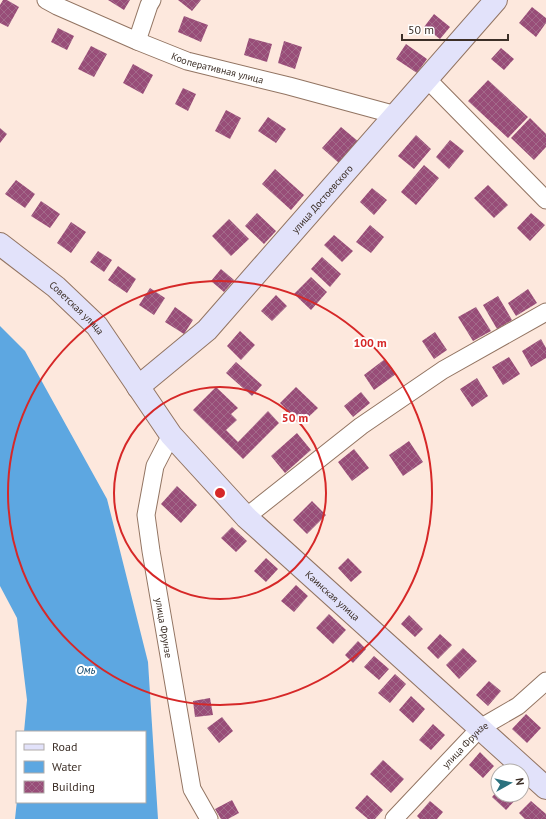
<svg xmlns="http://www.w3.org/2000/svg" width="546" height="819" viewBox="0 0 546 819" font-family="'PT Sans',sans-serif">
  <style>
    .water { fill: #5da7e1 }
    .building { fill: url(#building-cross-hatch) }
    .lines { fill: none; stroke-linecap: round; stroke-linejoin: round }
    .minor-casing { stroke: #927462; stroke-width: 19 }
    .secondary-casing { stroke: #927462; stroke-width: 24 }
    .minor { stroke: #fff; stroke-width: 17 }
    .secondary { stroke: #e2e2fa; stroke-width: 22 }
    .ring { fill: none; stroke: #d62828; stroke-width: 2 }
    .labels { text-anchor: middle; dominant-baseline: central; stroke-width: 4; stroke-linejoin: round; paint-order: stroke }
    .street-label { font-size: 10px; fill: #3c2f27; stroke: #fff }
    .water-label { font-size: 11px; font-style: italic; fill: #0c456c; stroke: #fff }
    .centre { fill: #d62828; stroke: #fff; stroke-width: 2 }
    .ring-label { font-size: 12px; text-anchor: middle; font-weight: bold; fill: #d62828; stroke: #fff; stroke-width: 4; stroke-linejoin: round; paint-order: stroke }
  </style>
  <defs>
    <pattern id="building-cross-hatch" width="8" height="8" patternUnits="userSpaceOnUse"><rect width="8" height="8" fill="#984d78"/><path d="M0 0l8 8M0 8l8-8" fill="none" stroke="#a36a8a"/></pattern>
  </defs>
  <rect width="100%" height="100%" fill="#fde8dd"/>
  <path class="water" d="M0,326L25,351L107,499L148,662L158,819H15L17,800V802H145V732H24L27,700L17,618L0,586Z"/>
  <path class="building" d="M3,0H7L19,7L8,27L0,23V5Z
    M108,0H130L124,10Z
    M178,0H201L192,11Z
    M532,7L546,18V23L536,37L519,23Z
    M434,14L450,27L440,39L424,27Z
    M184,16L208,25L201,42L178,32Z
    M58,28L74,36L67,50L51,42Z
    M249,38L272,44L267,62L244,55Z
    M284,41L302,47L295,69L278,63Z
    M406,44L427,59L417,73L396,59Z
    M91,46L107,54L94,77L78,69Z
    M501,48L514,59L504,70L491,59Z
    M133,64L153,75L143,94L123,83Z
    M488,80L528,117L508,138L468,101Z
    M183,88L196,94L188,111L175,104Z
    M226,110L241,118L230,139L215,131Z
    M268,117L286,129L276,143L258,131Z
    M530,118L546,134V147L534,160L511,138Z
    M341,127L359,142L340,164L322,148Z
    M0,128L7,134L0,143Z
    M416,135L431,149L414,169L398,156Z
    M450,140L464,151L449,169L436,157Z
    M424,165L439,178L416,205L401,192Z
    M275,169L304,195L291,210L262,184Z
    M16,180L35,194L25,208L5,194Z
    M488,185L508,205L494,218L474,198Z
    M372,188L387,200L374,215L360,202Z
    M41,201L60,214L50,228L31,216Z
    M257,213L276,231L264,244L245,226Z
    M531,213L545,225L530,241L517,228Z
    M229,219L249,239L231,256L212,236Z
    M71,222L86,232L71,253L57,243Z
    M370,225L384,237L371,253L356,242Z
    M334,235L353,251L342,262L324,245Z
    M98,251L112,260L104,272L90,262Z
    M322,257L341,274L330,287L311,269Z
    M118,266L136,279L127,293L108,280Z
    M221,269L234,280L224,292L211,281Z
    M311,277L327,292L311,310L294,294Z
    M150,288L165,298L154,315L139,305Z
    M528,289L537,303L516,316L508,303Z
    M276,295L287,306L272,321L261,311Z
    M498,296L512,320L497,329L483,305Z
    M175,307L193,320L184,334L165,322Z
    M476,307L491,331L473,341L458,317Z
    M240,331L255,345L241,360L227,346Z
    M435,332L447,350L434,359L422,341Z
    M541,339L546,348V358L531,367L522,351Z
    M509,357L520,374L503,385L492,367Z
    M385,359L396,374L374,390L364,375Z
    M236,362L262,385L252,396L226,373Z
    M477,378L488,396L472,407L460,389Z
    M216,387L238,408L231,414L237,420L226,430L238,442L268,411L279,423L243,459L193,410Z
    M296,387L318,408L301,424L280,403Z
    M361,392L370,403L353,417L344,406Z
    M297,433L311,450L285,473L271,456Z
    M409,441L423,462L403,476L389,455Z
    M354,449L369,468L352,481L338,462Z
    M177,486L197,505L181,523L161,504Z
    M312,501L326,515L307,534L293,520Z
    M232,527L247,541L236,552L221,538Z
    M266,558L278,569L266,582L254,571Z
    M348,558L362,572L351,582L338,568Z
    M296,585L308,596L294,612L281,601Z
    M329,614L346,630L333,644L316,628Z
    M409,615L423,629L415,637L401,624Z
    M440,634L452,645L438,659L427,648Z
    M358,641L366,649L353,663L345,655Z
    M463,648L477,661L459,679L446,665Z
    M374,656L389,669L379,680L364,667Z
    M395,674L406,684L390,703L378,693Z
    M489,681L501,691L488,706L476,695Z
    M411,696L425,709L413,723L399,710Z
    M210,698L213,715L195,717L193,701Z
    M526,714L541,728L527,743L512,729Z
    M222,717L233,731L219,743L207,728Z
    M433,724L445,735L431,750L419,740Z
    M480,752L494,766L483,778L469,765Z
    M383,760L404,779L391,793L370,774Z
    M498,790V795H520L506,810L492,797Z
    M367,795L383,810L375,819H368L355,808Z
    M232,800L239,813L228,819H221L215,809Z
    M430,801L443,812L437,819H420L417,816Z
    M531,801L546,814V819H525L519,813Z"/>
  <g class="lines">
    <g class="minor-casing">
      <g id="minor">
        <path id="s1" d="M46,0L57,6L137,41L187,61L289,86L396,115"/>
        <path d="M137,41L149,5L152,0"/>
        <path d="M427,79L546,200"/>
        <path id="s2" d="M171,435L155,466L146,515L151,551L192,789L209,819"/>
        <path d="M246,517L361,426L443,370L546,312"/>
        <path id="s3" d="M394,819L480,728L518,706L546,681"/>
      </g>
    </g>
    <g class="secondary-casing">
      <g id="secondary">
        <path id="s4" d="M0,244L56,287L97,326L171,435L246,517L546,788"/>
        <path id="s5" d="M138,387L207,330L496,0"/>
      </g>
    </g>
    <use href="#minor" class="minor"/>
    <use href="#secondary" class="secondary"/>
  </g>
  <g class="ring">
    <circle cx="220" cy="493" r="106"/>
    <circle cx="220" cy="493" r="212"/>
  </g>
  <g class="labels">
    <g class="street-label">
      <text stroke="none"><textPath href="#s1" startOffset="185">Кооперативная улица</textPath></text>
      <text stroke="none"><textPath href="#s5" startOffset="264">улица Достоевского</textPath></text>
      <text stroke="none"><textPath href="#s4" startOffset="100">Советская улица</textPath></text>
      <text stroke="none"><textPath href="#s4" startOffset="487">Каинская улица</textPath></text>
      <text stroke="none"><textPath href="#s2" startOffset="199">улица Фрунзе</textPath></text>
      <text stroke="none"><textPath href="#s3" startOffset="103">улица Фрунзе</textPath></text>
    </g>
    <g class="water-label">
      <text x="86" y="670">Омь</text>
    </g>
  </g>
  <circle cx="220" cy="493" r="6" class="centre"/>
  <g class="ring-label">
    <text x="370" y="347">100 m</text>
    <text x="295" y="422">50 m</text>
  </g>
  <rect x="16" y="731" width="130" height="72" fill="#ffffff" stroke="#b1aca9"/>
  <rect x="24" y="744" width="20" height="6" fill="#e2e2fa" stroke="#b1aca9"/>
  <text x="52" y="751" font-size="12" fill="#3c2f27">Road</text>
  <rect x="24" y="761" width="20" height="12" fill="#5da7e1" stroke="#b1aca9"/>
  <text x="52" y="771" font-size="12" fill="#3c2f27">Water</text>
  <rect x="24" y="781" width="20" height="12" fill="url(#building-cross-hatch)" stroke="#b1aca9"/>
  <text x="52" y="791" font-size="12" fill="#3c2f27">Building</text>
  <g transform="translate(510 783) rotate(82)"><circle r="19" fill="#ffffff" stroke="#b1aca9"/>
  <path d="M0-3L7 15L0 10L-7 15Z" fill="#2c727f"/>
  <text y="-6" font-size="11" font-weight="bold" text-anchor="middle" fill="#3c2f27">N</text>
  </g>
  <path d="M402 34v6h106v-6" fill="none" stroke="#3c2f27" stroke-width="2"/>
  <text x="408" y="34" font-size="12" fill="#3c2f27" stroke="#ffffff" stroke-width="3" paint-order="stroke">50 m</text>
</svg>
